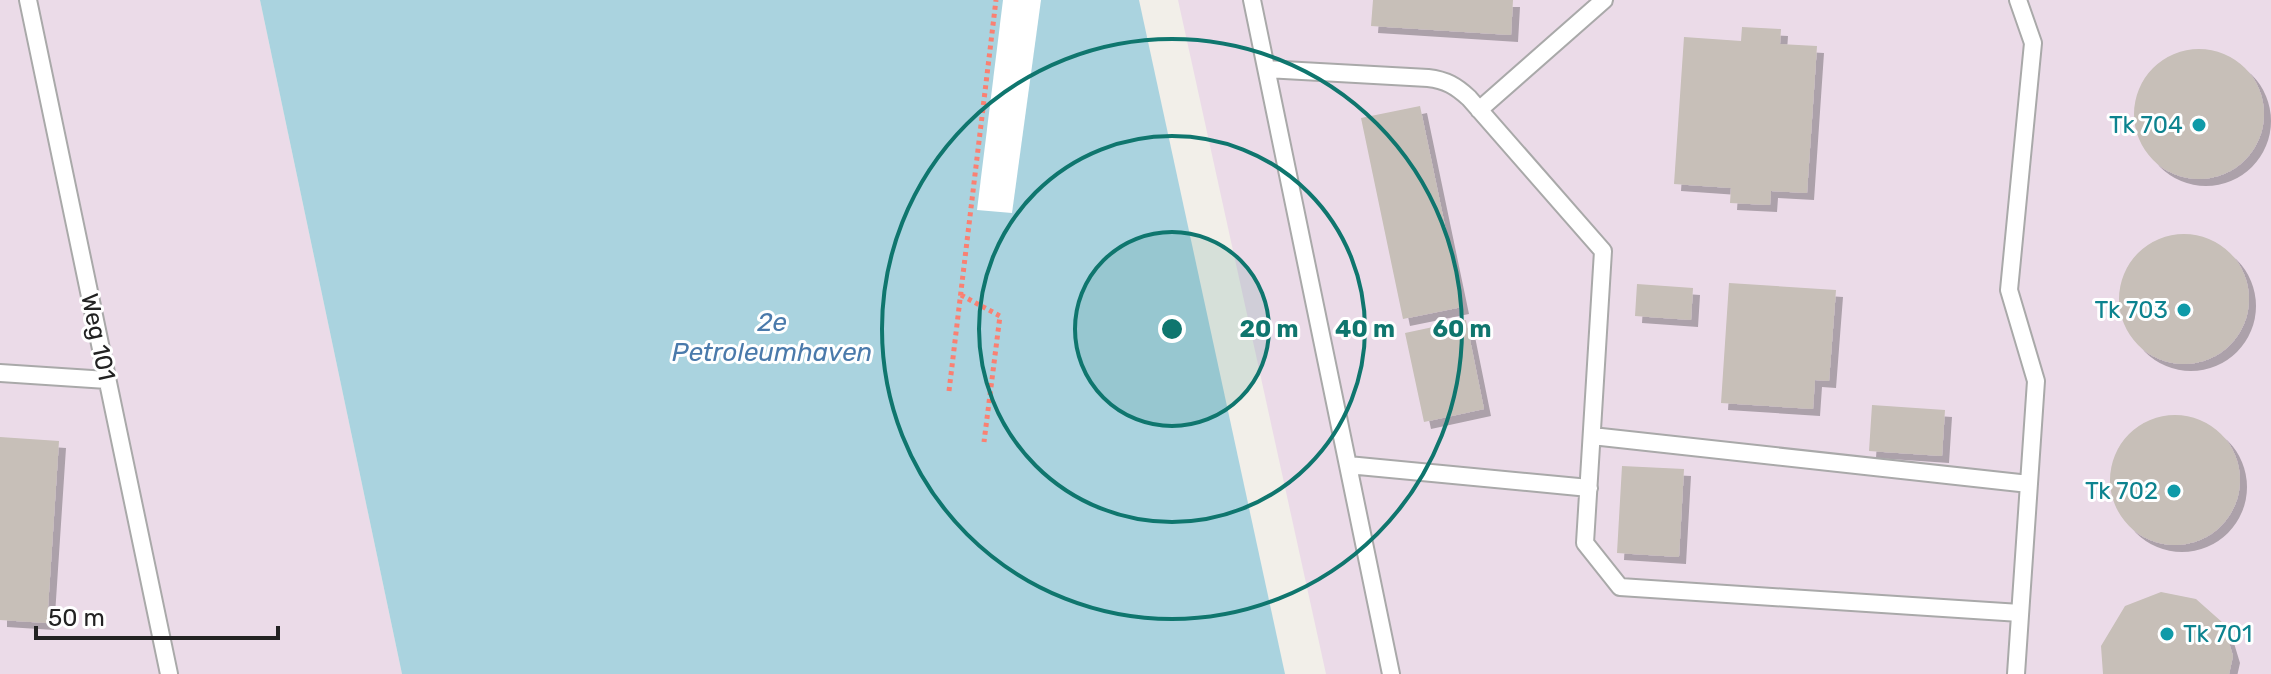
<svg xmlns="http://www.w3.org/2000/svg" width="2271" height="674" viewBox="0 0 2271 674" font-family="Rubik,sans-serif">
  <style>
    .industrial { fill: #ebdbe8 }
    .water { fill: #aad3df }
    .pier { fill: #fff }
    .building { fill: #c7bfb8; filter: url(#shadow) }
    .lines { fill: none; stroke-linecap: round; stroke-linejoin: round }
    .service-casing { stroke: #a9a9a9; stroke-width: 20 }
    .path { stroke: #fa8072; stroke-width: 5; stroke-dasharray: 4 4; stroke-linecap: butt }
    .service { stroke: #fff; stroke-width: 16 }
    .ring { fill: none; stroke: #0f766e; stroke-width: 4 }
    .culture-dot { fill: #0f9aa8; stroke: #fff; stroke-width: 3 }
    .labels { text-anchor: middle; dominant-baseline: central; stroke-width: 6; stroke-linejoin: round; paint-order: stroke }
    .culture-label { font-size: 24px; fill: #0d838f; stroke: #fff; text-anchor: end }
    .street-label { font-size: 24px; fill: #222; stroke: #fff }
    .water-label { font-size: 26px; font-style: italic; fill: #4a7aab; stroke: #fff }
    .centre { fill: #0f766e; stroke: #fff; stroke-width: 4 }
    .ring-label { font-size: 24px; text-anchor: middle; font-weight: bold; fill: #0f766e; stroke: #fff; stroke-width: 6; stroke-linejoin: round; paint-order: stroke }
  </style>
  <defs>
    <filter id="shadow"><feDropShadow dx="7" dy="7" stdDeviation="0" flood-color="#0004"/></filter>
  </defs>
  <rect width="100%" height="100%" fill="#f2efe9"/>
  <path class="industrial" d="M0,0H260L402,674H0Z
    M1178,0H2271V674H1326Z"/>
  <path class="water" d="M260,0H1139L1285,674H402Z"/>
  <path class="pier" d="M1003,0H1041L1012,213L977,210Z"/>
  <path class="building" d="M1373,0H1513L1511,35L1371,26Z
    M1742,27L1781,29L1780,44L1817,46L1807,193L1771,191L1770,205L1730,203L1731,188L1674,184L1684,37L1741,41Z
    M2134 114a65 65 0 1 1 130 0a65 65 0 1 1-130 0Z
    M1420,106L1462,307L1403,319L1361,118Z
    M2119 299a65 65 0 1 1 130 0a65 65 0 1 1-130 0Z
    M1729,283L1836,290L1829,381L1815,380L1813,409L1721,403Z
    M1637,284L1693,288L1691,320L1635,316Z
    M1466,320L1484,409L1424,422L1405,333Z
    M1872,405L1945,410L1942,456L1869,451Z
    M2110 480a65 65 0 1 1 130 0a65 65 0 1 1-130 0Z
    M0,437L59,441L47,623L0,620Z
    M1622,466L1684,469L1679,557L1617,553Z
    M2161,592L2196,599L2223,623L2233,656L2229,674H2103L2101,646L2125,606Z"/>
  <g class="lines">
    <g class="service-casing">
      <path id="service" d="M28,0L169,674
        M1252,0L1391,674
        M1267,69L1428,78C1446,80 1456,86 1469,98L1603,251L1585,543L1620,587L2020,613
        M1479,110L1604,0
        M0,373L107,380
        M1592,436L2029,484
        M1348,465L1589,488
        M2016,674L2036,381L2009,290L2033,43L2018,0"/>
    </g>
    <path class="path" d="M961,295L1000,316L984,442
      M949,391L996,0"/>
    <use href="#service" class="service"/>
  </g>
  <circle cx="1172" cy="329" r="97" fill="#0f766e" fill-opacity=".12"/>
  <g class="ring">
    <circle cx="1172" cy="329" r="97"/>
    <circle cx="1172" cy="329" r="193"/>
    <circle cx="1172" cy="329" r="290"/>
  </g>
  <g class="culture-dot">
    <circle cx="2199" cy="125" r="8"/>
    <circle cx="2184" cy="310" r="8"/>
    <circle cx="2174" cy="491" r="8"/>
    <circle cx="2167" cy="634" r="8"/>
  </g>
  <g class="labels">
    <g class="culture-label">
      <text x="2183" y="125">Tk 704</text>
      <text x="2168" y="310">Tk 703</text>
      <text x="2158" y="491">Tk 702</text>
      <text x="2183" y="634" text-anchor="start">Tk 701</text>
    </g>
    <g class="street-label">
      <text transform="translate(98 337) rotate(78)">Weg 101</text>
    </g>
    <g class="water-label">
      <text x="772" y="322">2e<tspan x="772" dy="30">Petroleumhaven</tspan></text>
    </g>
  </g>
  <circle cx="1172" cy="329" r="12" class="centre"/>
  <g class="ring-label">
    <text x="1269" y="337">20 m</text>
    <text x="1365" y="337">40 m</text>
    <text x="1462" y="337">60 m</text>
  </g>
  <path d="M36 626v12h242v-12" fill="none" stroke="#222222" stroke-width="4"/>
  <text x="48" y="626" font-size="24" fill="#222222" stroke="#ffffff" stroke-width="6" paint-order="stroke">50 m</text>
</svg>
